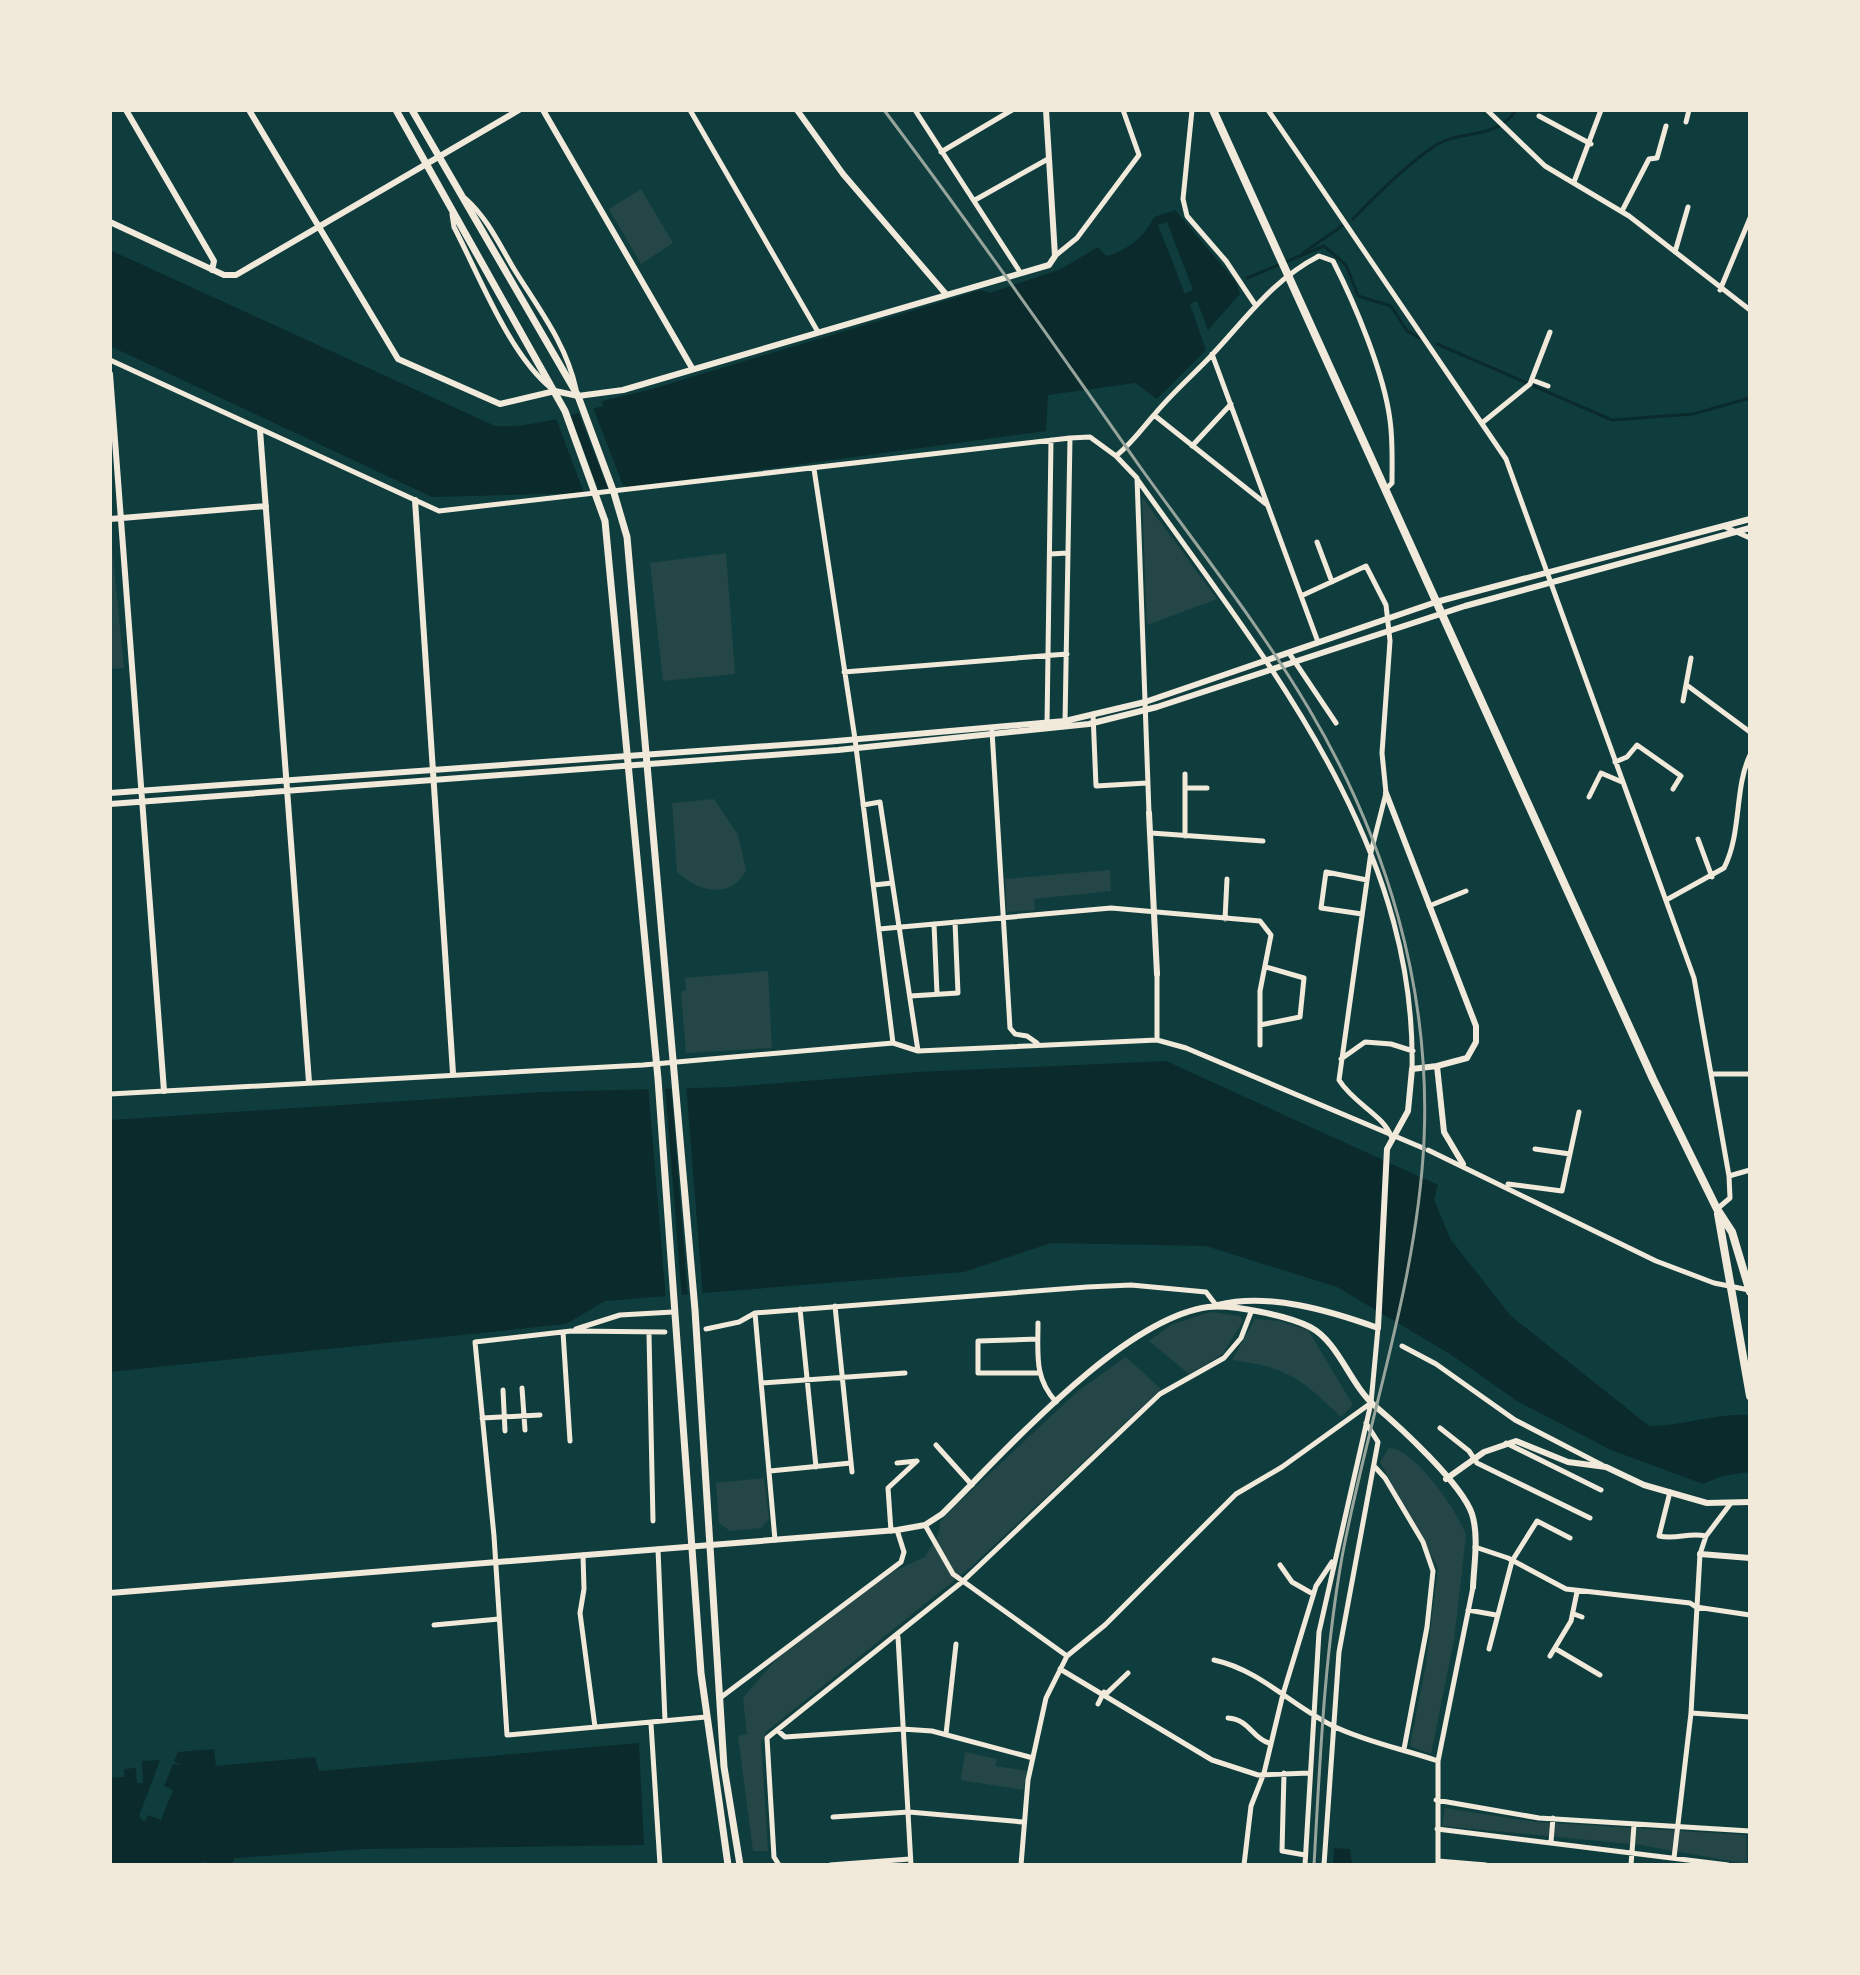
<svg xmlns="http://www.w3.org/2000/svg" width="1860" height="1975" viewBox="0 0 1860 1975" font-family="'Fira Sans Condensed',sans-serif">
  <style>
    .green { fill: #244646 }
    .water { fill: #0a2a2b; fill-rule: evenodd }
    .pier { fill: #0f3d3e }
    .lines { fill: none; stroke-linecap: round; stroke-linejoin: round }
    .stream { stroke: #0a2a2b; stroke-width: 3 }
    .minor { stroke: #f1e9da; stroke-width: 5 }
    .tertiary { stroke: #f1e9da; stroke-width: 6 }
    .secondary { stroke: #f1e9da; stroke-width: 7 }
    .primary { stroke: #f1e9da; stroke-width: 8 }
    .rail { stroke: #97a49c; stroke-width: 3 }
  </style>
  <rect width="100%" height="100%" fill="#0f3d3e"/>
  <path class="green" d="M641,189L673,243L641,264L609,209Z
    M1142,497L1217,599L1147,625Z
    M110,525L124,668L110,669Z
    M726,553L735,674L663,681L650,563Z
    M714,799L738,835L746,870C731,901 697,891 677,872L672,803Z
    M1110,870L1111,891L1034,899L1035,910L1007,912L1005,879Z
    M768,971L772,1048L686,1053L681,992L686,990L685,978Z
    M1210,1312L1240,1316L1243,1321L1223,1354L1189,1374L1149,1341L1171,1325Z
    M1255,1319L1279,1321L1308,1330L1353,1405L1341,1417C1302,1379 1287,1367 1232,1360Z
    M1126,1357L1161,1389L972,1566L767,1731L761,1743L768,1851H753L738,1736L747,1734L743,1698L778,1657L883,1576L925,1557L939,1533L940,1522L957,1504L1078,1391Z
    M1389,1448C1414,1448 1458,1511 1466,1535L1454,1640L1431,1754L1410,1746L1426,1664L1438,1568L1380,1462Z
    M764,1478L769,1519L761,1528L730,1531L719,1523L716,1483Z
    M965,1752L997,1759L995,1766L1027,1771L1023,1790L961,1780Z
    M1445,1808L1536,1822L1746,1835L1747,1864L1640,1845L1442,1826Z"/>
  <path class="water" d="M1175,210L1236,282L1240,294L1208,330L1197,301L1190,304L1206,350L1157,399L1135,383L1048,395L1046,431L626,488V485L583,493L432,497L110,346V250L495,426C532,428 569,416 603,406L602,401L652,389L981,290L990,293L1061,269L1098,247L1106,256C1127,251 1145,236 1154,217ZM1167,222L1193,290L1185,294L1158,225Z
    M1166,1061L1438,1185L1434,1200L1451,1240L1511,1316L1649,1426C1684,1426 1715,1413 1750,1415V1472L1722,1476L1703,1484L1611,1450L1517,1401L1450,1354L1337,1287L1206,1246L1051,1243L964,1272L605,1301L566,1324L110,1372V1120L541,1092L731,1087L917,1072Z
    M639,1743L644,1845L364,1849L235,1858L231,1865L202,1862L201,1865H110V1778L124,1777V1769L136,1768L137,1783H143L142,1761L160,1760L139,1816L144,1822L148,1815L161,1820L173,1790L164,1786L173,1764L182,1765L174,1761L178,1752L214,1749L216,1766L315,1757L319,1771Z
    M1334,1848L1350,1849L1352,1865H1333Z"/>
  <path class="pier" d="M592,405L624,488L608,489L577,409Z
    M569,412L599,491L584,493L555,416Z
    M686,1084L703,1297L688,1298L671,1085Z
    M648,1085H665L682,1299L666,1300Z"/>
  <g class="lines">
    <path class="stream" d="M1353,219C1377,194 1404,167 1433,147C1460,128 1495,142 1516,110
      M1303,253L1342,226
      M1247,278L1324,246L1346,265L1358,296L1391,306L1407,331L1420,338
      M1437,344L1612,420L1693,414L1750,398"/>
    <path class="minor" d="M690,110L818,332
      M915,110L1020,272
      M1192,110L1183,199L1187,216L1226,261L1254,303
      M1268,110L1506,459L1694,978L1729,1176L1730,1198L1717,1209
      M1487,110L1545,166L1629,216L1750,310
      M1539,116L1591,144
      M1686,122L1689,110
      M941,152L1012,110
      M1574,182L1601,110
      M466,199C488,219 499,244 514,269C538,308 566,343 576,389
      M975,200L1048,159
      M1622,211L1649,159L1657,158L1666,126
      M452,214L454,227C479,275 509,354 551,388
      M1675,252L1688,207
      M1055,256L1077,238L1139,155L1123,110
      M1720,290L1750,218
      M1212,354L1318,642
      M110,360L439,511L1070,438L1065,723
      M1532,380L1548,386
      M1154,415L1266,504
      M1482,423L1530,384L1550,332
      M1070,438L1090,437L1116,456
      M1192,446L1231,404
      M814,469L855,739L893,1043
      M1137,479C1262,655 1417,840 1412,1069
      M1723,526L1750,538
      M1317,542L1332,582
      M1050,554L1068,553
      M1301,596L1366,566L1386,605L1390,641L1382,753L1386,793L1371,852L1339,1080C1354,1104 1382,1114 1391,1136
      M1289,653L1336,723
      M844,672L1067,654
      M1688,686L1750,732
      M1683,701L1691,658
      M1093,714L1096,786L1147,783
      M1047,725L1051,440
      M992,731L1010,1028L1015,1034L1027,1036L1037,1043
      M1615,762L1627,757L1637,745L1681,776L1673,789
      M1185,788H1207
      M1589,797L1601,773L1622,782
      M863,805L880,802L918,1051
      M1149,813L1137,478L1116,456C1132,443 1141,430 1154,415C1171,394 1192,376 1210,357C1246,319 1272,280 1319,256L1333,261C1355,304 1384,373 1390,420C1393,441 1392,462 1392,483L1387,488
      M1151,833L1263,841
      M1185,836V774
      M1698,839L1712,877
      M874,885L892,883
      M1668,899L1724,868C1742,833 1734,789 1750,755
      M1429,906L1466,891
      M1362,914L1321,908L1326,872L1367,880
      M1225,919L1227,879
      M934,924L937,994
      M879,929L1111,908L1260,921L1271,935L1260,991V1045
      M1157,974V1040
      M910,996L958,993L955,922
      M1260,1025L1300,1017L1304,978L1266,967
      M1341,1059L1365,1042L1391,1044L1413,1051
      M1712,1074H1750
      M110,1094L643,1065L893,1043L918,1051L1157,1040L1186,1048L1423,1148
      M1535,1149L1570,1154
      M1428,1150L1656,1261L1714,1283L1749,1290
      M1729,1176L1750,1170
      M1508,1184L1562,1191L1579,1112
      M835,1306L852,1472
      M800,1309L816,1467
      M755,1313L775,1540
      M1038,1323C1038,1354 1034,1378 1056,1402
      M576,1329L620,1315L673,1312
      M706,1329L739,1322L755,1313L1087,1287L1131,1285L1206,1292L1216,1305
      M563,1332L570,1441
      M665,1332L571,1331L475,1342L494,1536L507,1735L706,1717
      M649,1334L653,1521
      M1402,1346L1436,1364L1515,1420L1602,1465
      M1038,1373H978V1341L1038,1339
      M761,1383L905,1373
      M522,1388L525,1430
      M503,1390L505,1431
      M482,1418L540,1415
      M1440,1428L1469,1451L1477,1463L1590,1518
      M1506,1443L1601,1490
      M936,1445L972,1485
      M1374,1466L1385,1478L1423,1542L1433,1571L1427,1627L1404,1749
      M770,1471L851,1463
      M1670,1492L1659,1536C1677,1540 1688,1532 1706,1536
      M925,1525L953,1574L1067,1656
      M891,1531L888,1488L917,1461L897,1463
      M1475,1547L1508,1558L1566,1589L1690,1603L1696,1607L1750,1615
      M658,1549L665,1721
      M583,1555L584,1589L580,1613L595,1727
      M1280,1565L1292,1582L1313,1594
      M1468,1610L1496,1615
      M1574,1614L1582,1617
      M434,1625L499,1619
      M898,1637L911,1865
      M1489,1649L1512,1561L1537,1521L1570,1538
      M1556,1649L1600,1675
      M1550,1656L1571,1621L1577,1592
      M1214,1660C1260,1670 1292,1706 1333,1726C1366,1742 1403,1749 1438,1761
      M1060,1669L1212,1760L1258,1775L1310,1773
      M1106,1694L1128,1673
      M720,1698L901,1562L904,1552L897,1530
      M1098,1704L1104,1692
      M1691,1713L1750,1717
      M1228,1718C1249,1719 1253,1739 1269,1743
      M651,1724L660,1865
      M777,1730L785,1737L902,1729L932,1731L1033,1758
      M946,1734L956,1644
      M1284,1773L1282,1851L1305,1855
      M1436,1800L1539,1818L1750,1831
      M833,1817L909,1812L1023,1822
      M1437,1829L1728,1865
      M1551,1842L1553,1818
      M1674,1858L1691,1713L1700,1554L1706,1536L1731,1503
      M1438,1861L1486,1865
      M779,1865L774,1857L767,1738L962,1582L1160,1394L1224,1358L1241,1338L1251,1312
      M830,1865L910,1859
      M1021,1865L1028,1780L1046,1698L1067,1656L1105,1625L1236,1494L1282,1467L1371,1403
      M1244,1865L1251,1806L1264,1773L1283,1694L1316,1586L1332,1562
      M1305,1865L1319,1632L1371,1403L1378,1328
      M1324,1865L1339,1652L1378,1442L1366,1423
      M1438,1865V1761L1473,1587
      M1631,1865L1634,1825"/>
    <path class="tertiary" d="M126,110L214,261L212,270
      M249,110L398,359L500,404L555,391L578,396L623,390L1049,265L1055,256L1046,110
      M543,110L692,368
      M797,110L843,174L945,293
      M110,222L224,275H236L519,110
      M110,374L164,1091
      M260,430L309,1082
      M415,500L453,1073
      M110,519L266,506
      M110,793L825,742L1065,721L1145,702L1436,602L1750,519
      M1386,793L1476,1026V1042L1467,1058L1437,1066
      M110,804L838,750L1089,724L1157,707L1465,606L1750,528
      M1149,813L1157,974
      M1218,1305C1268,1292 1331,1311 1378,1328L1387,1149L1408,1111L1412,1069L1437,1066L1444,1132L1463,1164
      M1446,1479L1484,1452L1516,1441L1568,1462L1606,1467L1644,1485L1707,1503L1750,1502
      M1700,1554L1750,1558
      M110,1593L897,1530L925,1525L942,1514C1004,1453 1121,1319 1208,1307C1232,1304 1289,1316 1310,1327C1339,1342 1350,1385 1375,1406C1400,1427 1462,1484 1472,1514C1479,1536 1474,1564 1473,1587"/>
    <path class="secondary" d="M396,110L565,411L605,521L658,1079L701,1673L728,1865
      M412,110L578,396L614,493L627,537L695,1310L724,1767L740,1865"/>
    <path class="primary" d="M1213,110L1653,1079L1717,1209L1732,1232L1750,1292
      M1718,1214L1750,1396"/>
    <path class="rail" d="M884,110C973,228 1058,350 1143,471C1199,549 1260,626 1309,709C1386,839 1431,988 1424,1141C1417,1284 1368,1418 1342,1557C1324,1659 1320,1762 1314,1865"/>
  </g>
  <rect width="1860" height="1975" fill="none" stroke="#f1e9da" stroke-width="224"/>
</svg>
